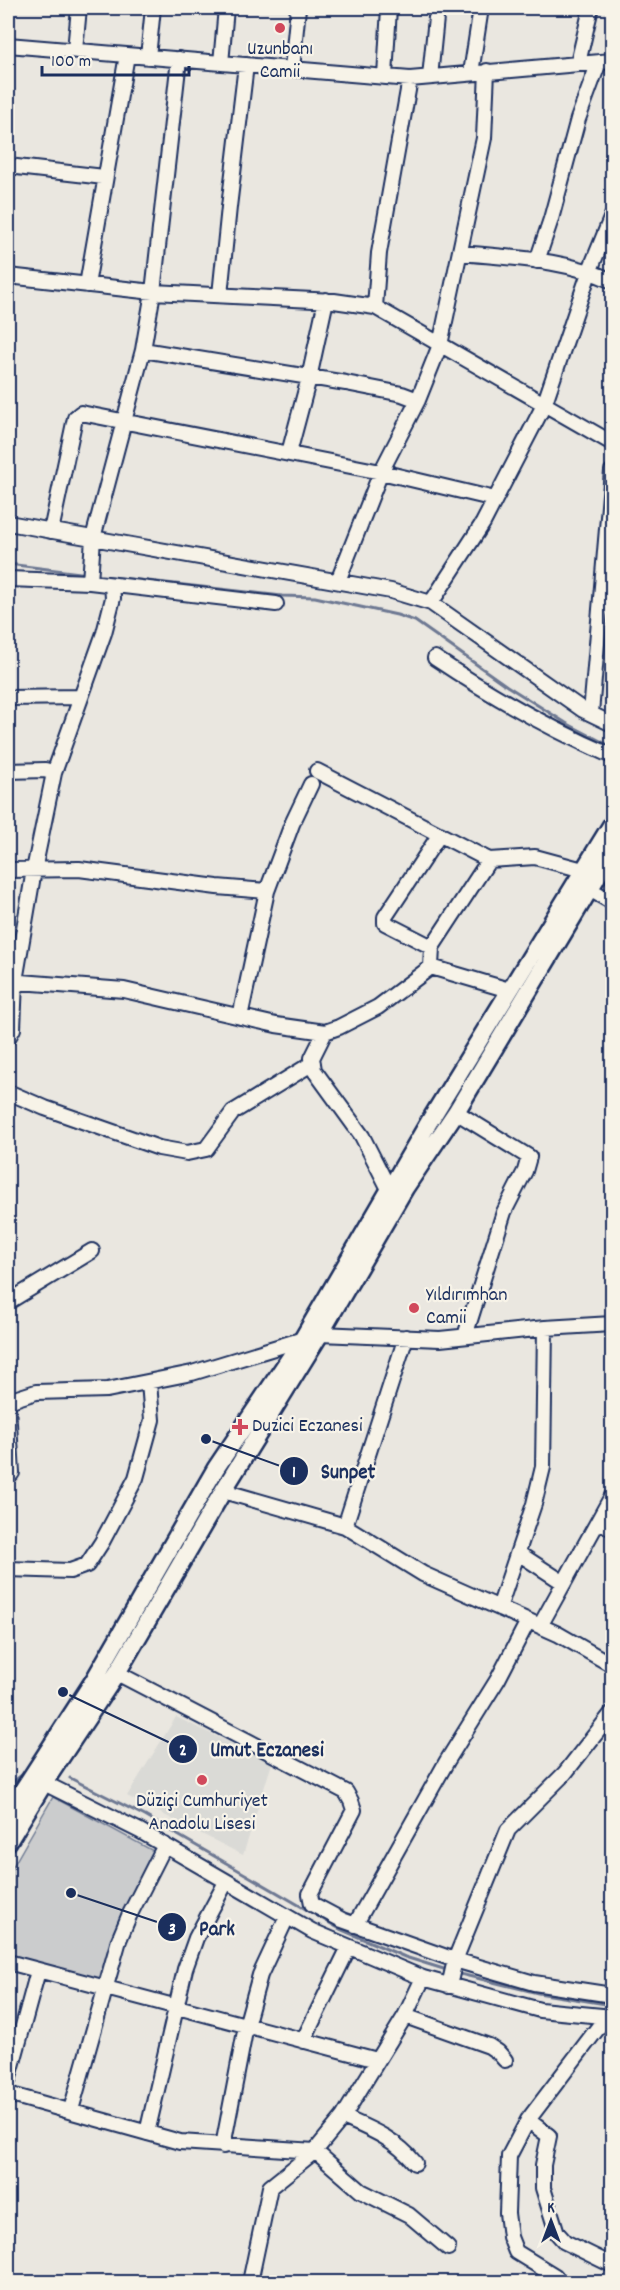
<svg xmlns="http://www.w3.org/2000/svg" width="620" height="2290" viewBox="0 0 620 2290" font-family="Dekko,sans-serif">
  <style>
    .built { fill: #dadad6 }
    .green { fill: #cbcccd; stroke: #737e96; stroke-width: 1.5 }
    .lines { fill: none; stroke-linecap: round; stroke-linejoin: round }
    .stream { stroke: #6d7892; stroke-width: 3 }
    .minor-casing { stroke: #1b2f5e; stroke-width: 18 }
    .major-casing { stroke: #1b2f5e; stroke-width: 21 }
    .minor { stroke: #f7f3e8; stroke-width: 14 }
    .major { stroke: #f7f3e8; stroke-width: 16 }
    .poi-dot { fill: #d1495b; stroke: #f7f3e8; stroke-width: 2 }
    .labels { text-anchor: middle; dominant-baseline: central; stroke-width: 4.5; stroke-linejoin: round; paint-order: stroke }
    .poi-label { font-size: 20px; fill: #1b2f5e; stroke: #f7f3e8 }
    .leader { fill: none; stroke: #1b2f5e; stroke-width: 2 }
    .callout-dot { fill: #1b2f5e; stroke: #f7f3e8; stroke-width: 2 }
    .mark-label { font-size: 18px; text-anchor: middle; font-weight: bold; fill: #fff }
    .callout-label { font-size: 21px; text-anchor: middle; font-weight: bold; fill: #1b2f5e; stroke: #f7f3e8; stroke-width: 4.5; stroke-linejoin: round; paint-order: stroke }
  </style>
  <rect width="100%" height="100%" fill="#eae7e0"/>
  <filter id="ink" filterUnits="userSpaceOnUse"><feTurbulence type="fractalNoise" baseFrequency=".0167" numOctaves="2"/><feDisplacementMap in="SourceGraphic" scale="12" xChannelSelector="R" yChannelSelector="G"/><feConvolveMatrix kernelMatrix="1 2 1 2 8 2 1 2 1" color-interpolation-filters="sRGB"/></filter>
  <g filter="url(#ink)">
    <path class="built" d="M176,1717L272,1763L243,1855L127,1796Z"/>
    <path class="green" d="M53,1797L157,1853L101,1981L8,1955V1875Z"/>
    <g class="lines">
      <path class="stream" d="M8,564L88,574
        M94,575L282,596L315,597L397,615L415,621L507,686L566,723L612,747
        M70,1778L145,1816L340,1929L405,1957L450,1971
        M8,1782L11,1783L22,1775
        M456,1973L538,1993L612,2005"/>
      <g class="minor-casing">
        <path id="minor" d="M8,45L410,79L612,61
          M75,50L79,8
          M148,57L153,8
          M221,63L226,8
          M578,63L591,8
          M292,69L298,8
          M471,73L481,8
          M385,76L389,8
          M430,77L437,8
          M8,166L104,177
          M461,253C511,258 566,259 612,281
          M537,261L551,219L578,119L599,62
          M8,276L153,292L334,301L375,307L612,443
          M87,285L127,55
          M220,295L229,207L246,65
          M375,307L379,253L410,79
          M143,350L346,383L402,394L418,400
          M289,453L309,378L326,300
          M8,523L391,591L431,603L583,710L612,724
          M51,531L75,418L81,413L381,472L495,499
          M8,579L90,582L276,604
          M338,581L381,472L418,400L440,345L484,138L487,71
          M90,582L93,538L143,350L153,292L179,59
          M431,603L483,523L544,405L590,270L612,216
          M435,658C492,696 550,729 612,756
          M8,698L80,697
          M591,713L612,471
          M8,771L45,770L54,773
          M317,771L489,860L535,857L583,870
          M8,870L79,869L217,887L267,891
          M591,890L612,902
          M432,947L385,923V917L440,834
          M431,967L509,990
          M8,981L124,990L276,1025L325,1032L339,1027L378,1007L431,967L432,947L489,860
          M240,1017L267,891L292,824L311,784
          M325,1032L312,1058L314,1070L362,1136L390,1191
          M8,1038L13,1029L15,981L34,870L54,773L104,633L113,598L112,585
          M8,1092L45,1108L159,1148L187,1153L206,1149L233,1112L313,1063
          M456,1112L529,1157L525,1171L504,1212L465,1336
          M8,1302L92,1251
          M8,1401L36,1392L107,1390L192,1373L320,1334L440,1339L545,1328L612,1324
          M8,1407L12,1473L8,1477
          M223,1491L345,1526L423,1574L558,1634L612,1665
          M599,1520L612,1529
          M345,1526L406,1337
          M518,1553L564,1583
          M8,1569L70,1571L87,1565L102,1542L136,1478L152,1420L149,1382
          M499,1608L534,1504L543,1467L545,1328
          M540,1626L612,1496
          M117,1673L346,1792L351,1801L354,1810L310,1894L312,1904L342,1920L455,1960L534,1983L612,1995
          M44,1783L140,1831L312,1931L423,1978L540,2010L612,2017
          M355,1925L447,1761L498,1679L528,1621
          M8,1962L377,2060
          M449,1986L455,1960L508,1830L565,1773L612,1713
          M405,2016L489,2046L498,2052L505,2060
          M303,2041L349,1947
          M8,2081L38,1971
          M8,2094L180,2142L315,2151L361,2191L409,2215L448,2248
          M71,2110L119,1940L129,1916L165,1845
          M343,2117C372,2130 394,2138 415,2163
          M528,2120L549,2136L543,2165V2188L557,2233L565,2242L612,2265
          M147,2133L185,1969L196,1938L226,1882
          M223,2146L246,2026L260,1975L287,1917
          M250,2282L270,2187L315,2151L343,2117L405,2016L423,1978
          M560,2282L555,2276L516,2252L510,2237L507,2213L509,2156L528,2120L607,2016"/>
      </g>
      <g class="major-casing">
        <path id="major" d="M8,1813L94,1680L216,1468L302,1340L429,1122L612,824
          M8,1842L44,1783L117,1673L223,1491L320,1334L405,1188L456,1112L612,852"/>
      </g>
      <use href="#minor" class="minor"/>
      <use href="#major" class="major"/>
    </g>
  </g>
  <g class="poi-dot">
    <circle cx="280" cy="28" r="6"/>
    <circle cx="414" cy="1308" r="6"/>
    <path d="M237 1418h6v6h6v6h-6v6h-6v-6h-6v-6h6z"/>
    <circle cx="202" cy="1780" r="6"/>
  </g>
  <g class="labels">
    <g class="poi-label">
      <text x="280" y="50">Uzunbanı<tspan x="280" dy="23">Camii</tspan></text>
      <text x="426" y="1296" text-anchor="start">Yıldırımhan<tspan x="426" dy="23">Camii</tspan></text>
      <text x="252" y="1427" text-anchor="start">Duzici Eczanesi</text>
      <text x="202" y="1802">Düziçi Cumhuriyet<tspan x="202" dy="23">Anadolu Lisesi</tspan></text>
    </g>
  </g>
  <path class="leader" d="M206 1439L294 1471M63 1692L183 1749M71 1893L172 1927"/>
  <g class="callout-dot">
    <circle cx="206" cy="1439" r="6"/>
    <circle cx="63" cy="1692" r="6"/>
    <circle cx="71" cy="1893" r="6"/>
    <circle cx="294" cy="1471" r="15"/>
    <circle cx="183" cy="1749" r="15"/>
    <circle cx="172" cy="1927" r="15"/>
  </g>
  <g class="mark-label">
    <text x="294" y="1477">1</text>
    <text x="183" y="1755">2</text>
    <text x="172" y="1934">3</text>
  </g>
  <g class="callout-label">
    <text x="348" y="1478">Sunpet</text>
    <text x="267" y="1756">Umut Eczanesi</text>
    <text x="217" y="1935">Park</text>
  </g>
  <rect width="620" height="2290" fill="none" stroke="#f7f3e8" stroke-width="30"/>
  <rect x="15" y="15" width="590" height="2260" fill="none" stroke="#1b2f5e" stroke-width="2" filter="url(#ink)"/>
  <g transform="translate(551 2221)" stroke="#f7f3e8" stroke-width="4.5" paint-order="stroke">
  <path d="M0-4.5L10 22L0 15L-10 22Z" fill="#1b2f5e"/>
  <text y="-9" font-size="16" font-weight="bold" text-anchor="middle" fill="#1b2f5e">K</text>
  </g>
  <path d="M42 66v9h147v-9" fill="none" stroke="#1b2f5e" stroke-width="3"/>
  <text x="51" y="66" font-size="18" fill="#1b2f5e" stroke="#f7f3e8" stroke-width="4.5" paint-order="stroke">100 m</text>
</svg>
